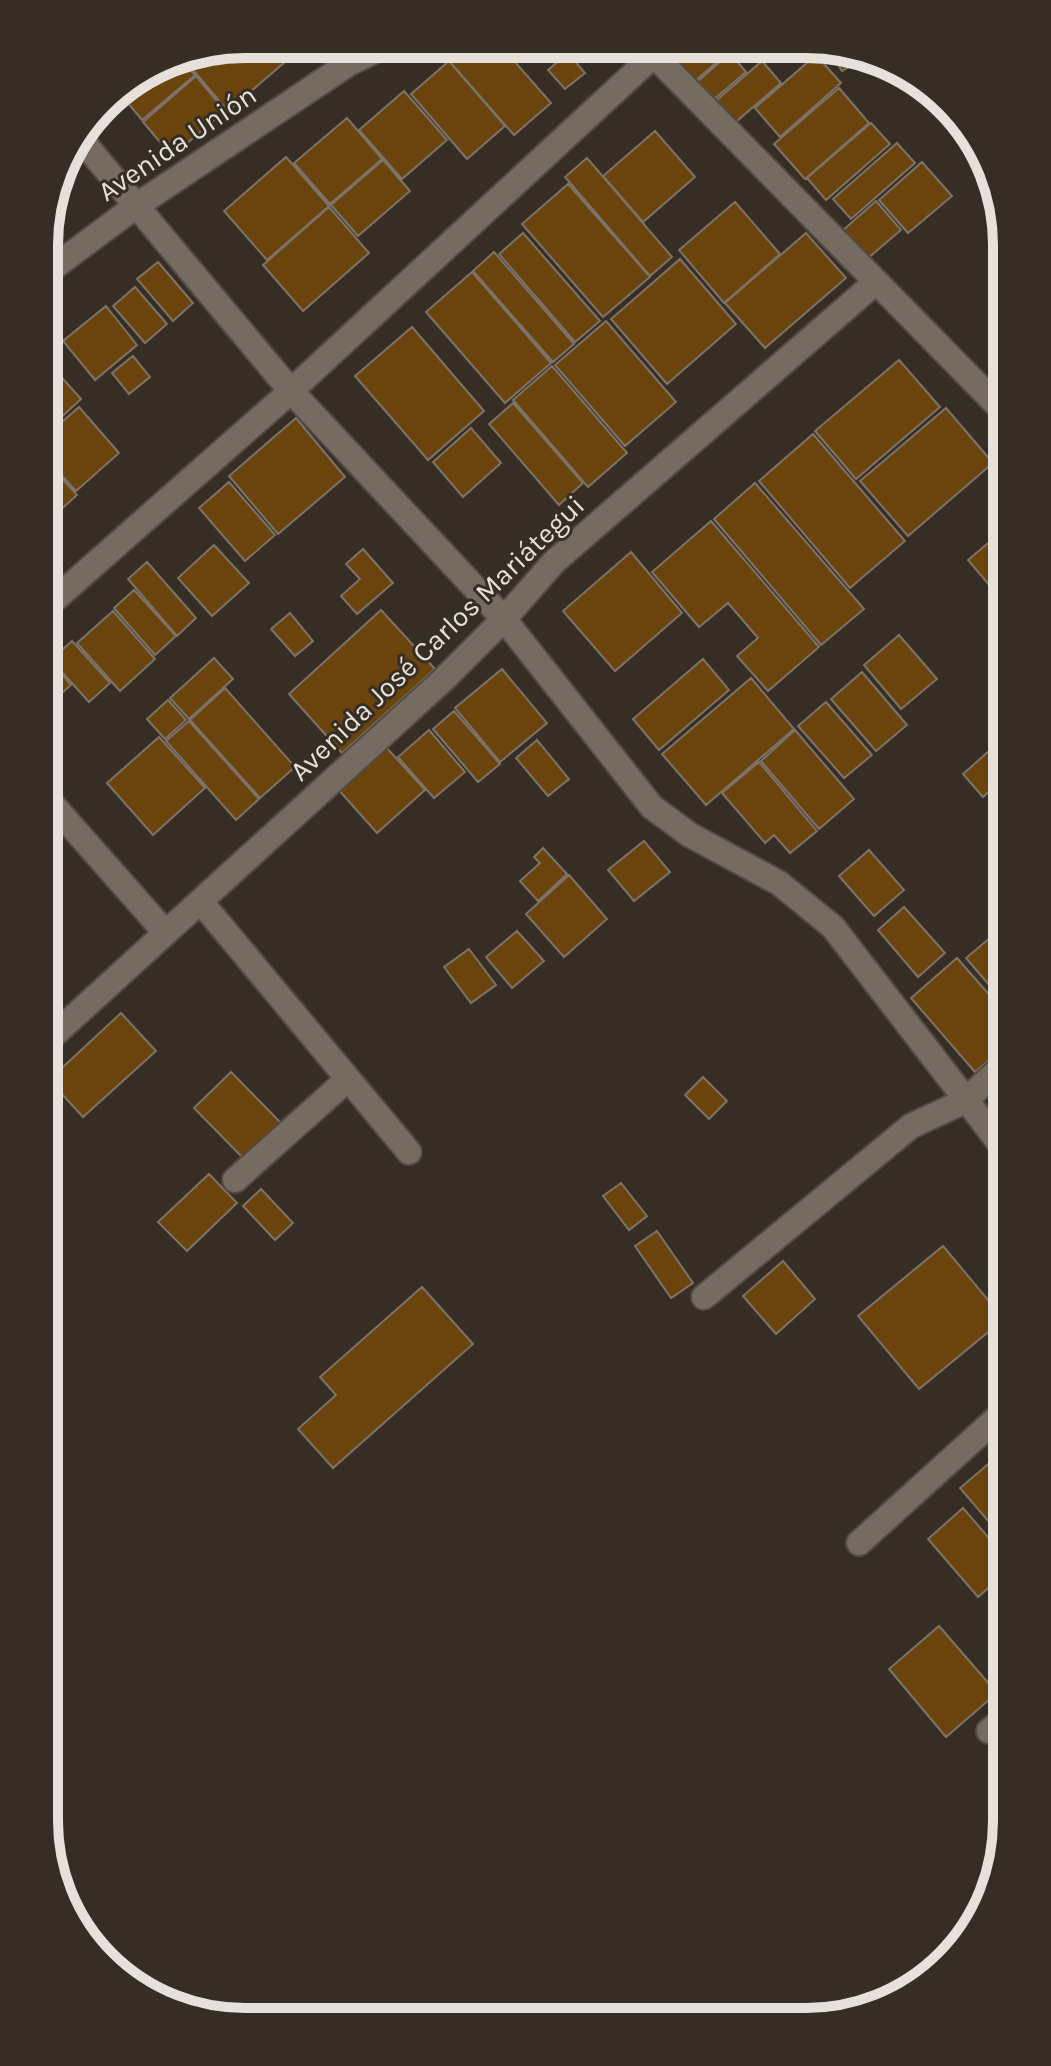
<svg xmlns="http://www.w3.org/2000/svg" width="1051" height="2066" viewBox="0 0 1051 2066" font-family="Karla,sans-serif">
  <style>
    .building { fill: #6a440c; stroke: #7c7267; stroke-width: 2 }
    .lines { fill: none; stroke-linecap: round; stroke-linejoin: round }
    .minor-casing { stroke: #524b43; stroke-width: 28 }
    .secondary-casing { stroke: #524b43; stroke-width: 28 }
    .minor { stroke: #756b60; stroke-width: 24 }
    .secondary { stroke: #756b60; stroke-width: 24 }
    .labels { text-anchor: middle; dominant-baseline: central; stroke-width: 6; stroke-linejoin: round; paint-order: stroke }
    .street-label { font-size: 28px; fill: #e7e1db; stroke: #362e24 }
    .rim { fill: none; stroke: #e7e1db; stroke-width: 10 }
  </style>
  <rect width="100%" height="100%" fill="#362e24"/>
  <path class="building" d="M245,44H282L292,56L228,111L182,57Z
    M469,45L501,46L551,103L514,135L450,62Z
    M668,47H734L695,81L666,48Z
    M784,47L813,48L792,61Z
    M828,48H845L864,57L842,71Z
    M568,53L585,73L565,89L548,70Z
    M730,53L746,72L712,101L696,83Z
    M816,55L841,83L780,137L755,108Z
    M179,57L195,75L142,120L123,97L162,63Z
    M449,61L505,126L467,159L411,94Z
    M762,61L781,83L730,127L711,105Z
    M196,76L225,111L172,156L143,122Z
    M839,88L869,123L805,179L774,144Z
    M404,91L447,140L402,179L359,130Z
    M347,118L382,159L330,204L294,163Z
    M871,123L890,144L826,200L807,178Z
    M655,131L695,177L643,222L603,176Z
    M897,143L915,163L851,219L833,199Z
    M286,157L329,206L267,260L224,211Z
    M587,158L672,257L650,276L565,177Z
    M383,160L410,191L358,236L331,205Z
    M922,162L952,196L908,233L879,200Z
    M568,184L650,277L603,317L522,224Z
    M876,201L901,230L867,259L842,231Z
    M735,202L780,254L724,303L679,250Z
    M329,207L369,253L303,311L263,265Z
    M523,233L600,321L575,342L499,254Z
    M806,233L846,278L765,348L725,303Z
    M494,252L574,344L553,362L473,271Z
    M680,259L736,324L667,384L611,319Z
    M158,262L193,303L173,321L137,279Z
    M472,272L551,363L505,403L426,312Z
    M135,287L167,324L145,343L113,306Z
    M106,306L137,345L95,380L63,341Z
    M606,321L676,402L625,446L555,365Z
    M412,327L484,411L428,460L355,376Z
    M133,356L150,377L129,394L112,373Z
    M46,360L81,399L57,421L45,409Z
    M899,360L940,407L856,479L815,431Z
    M552,366L627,453L588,487L513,400Z
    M513,403L583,483L559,505L489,424Z
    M79,407L119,453L76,491L45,457V437Z
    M946,408L993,463L908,536L860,481Z
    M296,418L345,477L278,534L229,476Z
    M471,428L501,463L463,497L433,462Z
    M813,434L905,541L850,588L759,481Z
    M45,460L77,495L57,513L45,500Z
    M229,482L275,535L245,561L199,508Z
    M755,483L864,609L821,645L714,519Z
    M711,521L819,647L768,691L737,656L758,638L728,603L699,627L652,572Z
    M1007,527V606L968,560Z
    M45,532L57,545L45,555Z
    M214,545L249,583L212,616L178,578Z
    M363,549L393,583L357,614L341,596L360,579L346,564Z
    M631,552L682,613L615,671L563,611Z
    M147,562L196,618L177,636L128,579Z
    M134,590L176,636L155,655L114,608Z
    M381,610L435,669L342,753L289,694Z
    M113,611L155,659L120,691L77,643Z
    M290,613L313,641L295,656L271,629Z
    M899,635L937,679L901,709L864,665Z
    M72,641L110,683L89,702L51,660Z
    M214,658L233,679L189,719L170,698Z
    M703,659L729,690L659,750L633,719Z
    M52,662L71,685L45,708V668Z
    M502,669L547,723L500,762L455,708Z
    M862,672L907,725L876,751L831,699Z
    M751,678L794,729L706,805L662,754Z
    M225,688L295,767L260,798L190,720Z
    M168,700L186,720L165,739L147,719Z
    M826,702L872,755L844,778L798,726Z
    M454,711L500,764L478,782L433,729Z
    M189,721L259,799L236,820L166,741Z
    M429,730L465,772L434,798L398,757Z
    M795,730L854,799L819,829L761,761Z
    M159,737L205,788L153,835L107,783Z
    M537,740L569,779L548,796L516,758Z
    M385,746L425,790L377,833L337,788Z
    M989,751L1007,771V776L983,797L963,774Z
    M759,762L817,831L790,853L774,835L765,843L722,793Z
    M644,841L670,872L634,901L608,870Z
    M543,848L567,874L538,901L520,881L540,863L534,857Z
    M869,850L904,890L874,916L839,876Z
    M569,875L607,919L564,957L526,914Z
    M904,907L945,953L918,977L878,930Z
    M517,931L544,961L512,988L486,957Z
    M998,931L1007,940V996L1002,1000L966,958Z
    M469,949L496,985L471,1003L444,967Z
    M957,958L1007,1015V1045L975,1072L911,998Z
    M121,1013L156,1051L83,1117L49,1080Z
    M231,1072L281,1123L244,1159L194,1108Z
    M703,1077L727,1101L709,1119L685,1095Z
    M1007,1096V1120L995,1106Z
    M209,1174L237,1203L187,1251L158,1222Z
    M621,1183L647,1216L629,1230L603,1196Z
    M261,1189L293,1223L275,1240L243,1206Z
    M657,1231L693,1283L671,1298L635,1246Z
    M943,1246L1004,1319L919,1389L858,1316Z
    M783,1261L815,1299L776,1334L743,1296Z
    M422,1287L473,1344L333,1468L298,1429L336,1395L320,1377Z
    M1000,1454L1007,1461V1543L960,1488Z
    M963,1508L1007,1559V1572L978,1597L928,1539Z
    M939,1626L997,1693L946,1737L889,1669Z"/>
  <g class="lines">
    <g class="minor-casing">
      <path id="minor" d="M646,47L1007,415
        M79,137L291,391L504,619L652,807L690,835L779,883L833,927L1007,1153
        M45,608L291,391L654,55
        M45,796L165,932
        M201,902L409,1152
        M45,1043L443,680L504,619L554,562L876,282
        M235,1180L348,1079
        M704,1297L911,1126L965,1101L1007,1062
        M859,1543L1007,1409
        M989,1731L1007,1716"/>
    </g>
    <g class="secondary-casing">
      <path id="secondary" d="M46,273L136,206L348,64L387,45"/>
    </g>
    <use href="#minor" class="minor"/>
    <use href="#secondary" class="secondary"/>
  </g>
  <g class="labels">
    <g class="street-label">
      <text transform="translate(177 143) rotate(-34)">Avenida Unión</text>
      <text transform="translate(437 638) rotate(-44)">Avenida José Carlos Mariátegui</text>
    </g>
  </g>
  <path d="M0 0H1051V2066H0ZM245 58H806A187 187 0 0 1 993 245V1821A187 187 0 0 1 806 2008H245A187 187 0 0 1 58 1821V245A187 187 0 0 1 245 58Z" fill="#362e24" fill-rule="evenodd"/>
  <path class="rim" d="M245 58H806A187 187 0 0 1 993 245V1821A187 187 0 0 1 806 2008H245A187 187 0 0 1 58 1821V245A187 187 0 0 1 245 58Z"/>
</svg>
